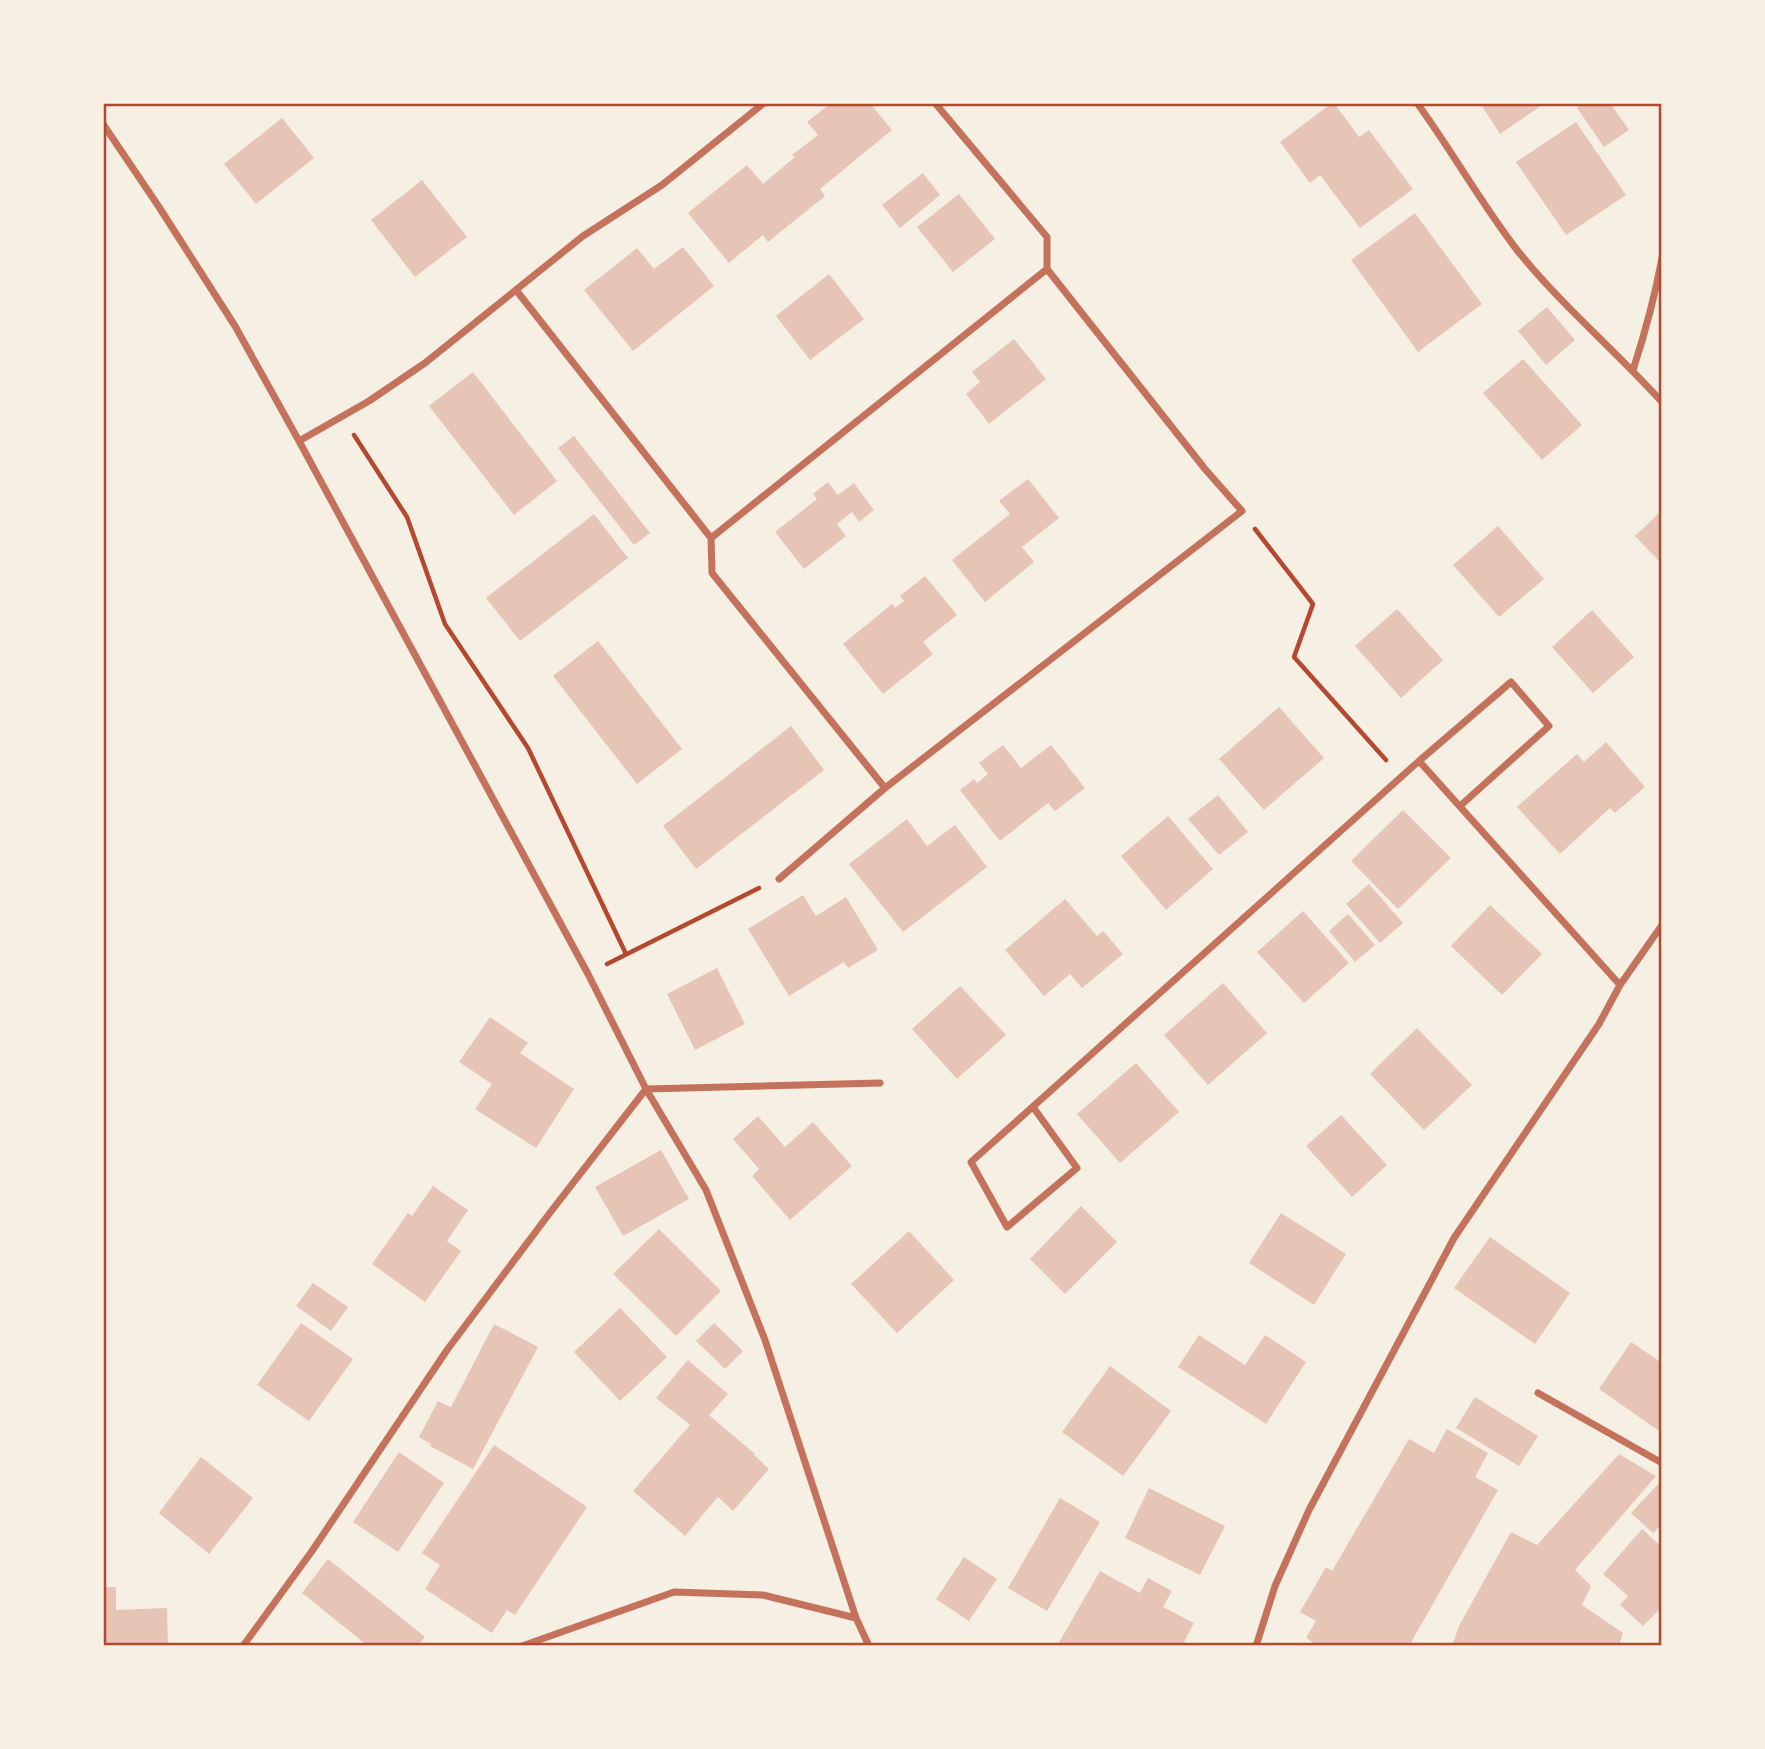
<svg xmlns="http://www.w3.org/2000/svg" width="1765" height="1749" viewBox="0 0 1765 1749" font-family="'Fira Sans Condensed',sans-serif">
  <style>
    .building { fill: #e6c5b7 }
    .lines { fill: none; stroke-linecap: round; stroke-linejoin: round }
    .path { stroke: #b5482f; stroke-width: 4.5 }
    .minor { stroke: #c5725c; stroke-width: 7 }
    .neatline { fill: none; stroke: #b5482f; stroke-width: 2.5 }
  </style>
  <rect width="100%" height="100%" fill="#f6efe4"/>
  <path class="building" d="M831,103H870L892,130L820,189L825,196L768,242L763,235L729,263L688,213L747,165L763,184L795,157L792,155L818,135L807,122Z
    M1332,103H1334L1359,137L1369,130L1413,189L1360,228L1320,175L1310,183L1280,142Z
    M1480,103H1545L1500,134Z
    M1584,103H1610L1629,130L1604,147L1577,108Z
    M282,118L314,158L256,204L224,164Z
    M1576,122L1626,195L1566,235L1516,162Z
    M923,173L940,195L900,228L882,205Z
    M422,180L467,237L415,277L371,220Z
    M959,194L995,239L953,272L917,227Z
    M1415,213L1482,304L1418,352L1351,260Z
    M683,247L714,286L633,351L584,290L637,248L654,269Z
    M829,274L864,319L810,360L776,316Z
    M1547,307L1575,340L1546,365L1518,331Z
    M1014,339L1046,379L989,424L966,394L980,382L972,372Z
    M1523,359L1582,425L1542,460L1483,393Z
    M473,372L557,481L514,515L429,406Z
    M574,436L650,533L634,545L558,448Z
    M1028,479L1059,518L1022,547L1034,562L985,602L952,560L1010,514L999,501Z
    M828,482L838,495L854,483L874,510L859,522L852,512L837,524L846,536L804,569L775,532L817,499L813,494Z
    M1662,510V564L1635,536Z
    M594,514L628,558L520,641L486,598Z
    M1498,526L1544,579L1499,617L1453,565Z
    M925,576L957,615L923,642L933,654L883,694L843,644L892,604L895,608L904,601L900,596Z
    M1397,609L1443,660L1401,698L1355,646Z
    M1592,610L1634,657L1593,693L1552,647Z
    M598,641L682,749L637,784L553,676Z
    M1279,707L1324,758L1264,810L1219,759Z
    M791,726L824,770L696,869L663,826Z
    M1606,742L1645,787L1615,813L1610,808L1560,854L1517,807L1577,754L1584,762Z
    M1003,745L1021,768L1051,745L1085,788L1055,811L1048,803L1000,841L960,790L974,779L977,783L988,774L979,763Z
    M1218,795L1248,832L1219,855L1188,819Z
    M1403,810L1451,858L1398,909L1351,861Z
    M1168,816L1213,869L1166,910L1121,856Z
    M907,819L927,846L955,825L987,867L903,932L849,864Z
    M1369,884L1403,923L1380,943L1346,904Z
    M803,895L816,916L846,897L878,950L848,968L844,962L789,996L748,929Z
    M1065,899L1097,936L1103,931L1123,954L1082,988L1070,974L1044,996L1005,950Z
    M1490,905L1542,954L1502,995L1451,946Z
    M1303,911L1349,963L1304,1003L1257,952Z
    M1348,914L1375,945L1355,962L1329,931Z
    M717,968L745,1024L695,1050L667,994Z
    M1223,983L1267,1033L1208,1085L1164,1035Z
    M960,986L1006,1035L957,1079L912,1029Z
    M490,1017L528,1043L520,1053L574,1089L536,1148L475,1109L492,1084L459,1062Z
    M1417,1028L1472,1085L1424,1130L1370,1074Z
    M1136,1063L1179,1112L1120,1163L1077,1114Z
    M1341,1115L1387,1165L1352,1197L1306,1146Z
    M758,1116L785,1147L813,1122L852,1166L790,1220L752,1176L759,1169L733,1139Z
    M661,1150L689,1199L623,1236L595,1187Z
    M433,1186L468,1210L447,1241L461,1251L425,1302L372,1264L408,1213L412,1216Z
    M1081,1206L1117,1242L1065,1294L1030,1259Z
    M1281,1213L1346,1254L1314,1305L1249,1263Z
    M659,1229L721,1291L676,1336L613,1274Z
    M909,1231L954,1280L897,1333L851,1284Z
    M1490,1237L1570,1293L1535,1344L1454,1288Z
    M313,1283L348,1307L331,1331L296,1306Z
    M620,1308L667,1357L620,1401L574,1352Z
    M301,1323L353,1359L309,1421L257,1385Z
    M714,1323L743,1351L725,1369L696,1341Z
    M494,1324L538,1347L473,1469L430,1446L431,1444L419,1437L438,1401L451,1407Z
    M1199,1335L1245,1365L1265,1335L1306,1362L1266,1424L1178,1367Z
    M1631,1342L1662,1363V1433L1599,1389Z
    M688,1360L728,1394L709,1415L755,1454L754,1455L769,1469L733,1511L718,1497L685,1536L633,1491L690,1425L656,1398Z
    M1110,1366L1171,1411L1123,1476L1062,1432Z
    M1475,1397L1538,1436L1519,1466L1456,1428Z
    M1447,1429L1488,1453L1475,1477L1498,1490L1409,1646H1319L1306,1638L1316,1621L1300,1612L1326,1567L1332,1571L1409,1439L1434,1453Z
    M494,1445L587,1507L515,1615L507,1610L492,1633L425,1589L440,1565L422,1553Z
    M399,1452L444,1483L398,1552L353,1522Z
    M1619,1454L1656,1476L1575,1570L1591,1586L1582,1605L1623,1633L1619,1646H1452L1459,1626L1511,1532L1537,1545Z
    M201,1457L253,1498L209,1554L159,1513Z
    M1662,1480V1524L1653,1533L1631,1513Z
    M1149,1488L1225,1526L1200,1575L1125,1538Z
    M1060,1498L1100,1522L1047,1611L1008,1588Z
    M1642,1529L1662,1547V1607L1643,1626L1620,1605L1628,1596L1603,1574Z
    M964,1557L997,1579L969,1621L936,1599Z
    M328,1559L425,1637L418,1646H368L302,1593Z
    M1100,1571L1140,1593L1148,1578L1172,1591L1163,1607L1194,1623L1182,1646H1057Z
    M103,1587H116V1610L167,1608L168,1646H103Z"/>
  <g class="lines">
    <path class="path" d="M354,435L407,517L445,624L528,748L626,954
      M1255,529L1313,604L1294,657L1386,760
      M607,964L759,888"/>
    <path class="minor" d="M1417,103C1452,151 1481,203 1517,250C1561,305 1615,350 1662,402
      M103,124L159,207L235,326L299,441L588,974L646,1089L706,1190L765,1340L856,1618L869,1646
      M516,290L711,538L712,573L885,788
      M1633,370C1645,333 1655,296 1662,258
      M299,441L369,401L425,363L583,236L662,185L764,103
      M711,538L1047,269
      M1419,761L1511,682L1549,726L1460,806
      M779,879L885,788L1242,511L1205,469L1047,269V237L935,103
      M1033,1107L1077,1168L1007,1227L971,1162L1419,761L1620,985
      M1538,1393L1662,1463
      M243,1646L312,1551L447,1350L549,1214L646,1089L880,1083
      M522,1646L674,1592L763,1595L856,1618
      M1256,1646L1275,1586L1309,1510L1454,1238L1599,1024L1620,985L1662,925"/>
  </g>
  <rect width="1765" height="1749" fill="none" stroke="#f6efe4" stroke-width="210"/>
  <rect x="105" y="105" width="1555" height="1539" class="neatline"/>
</svg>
